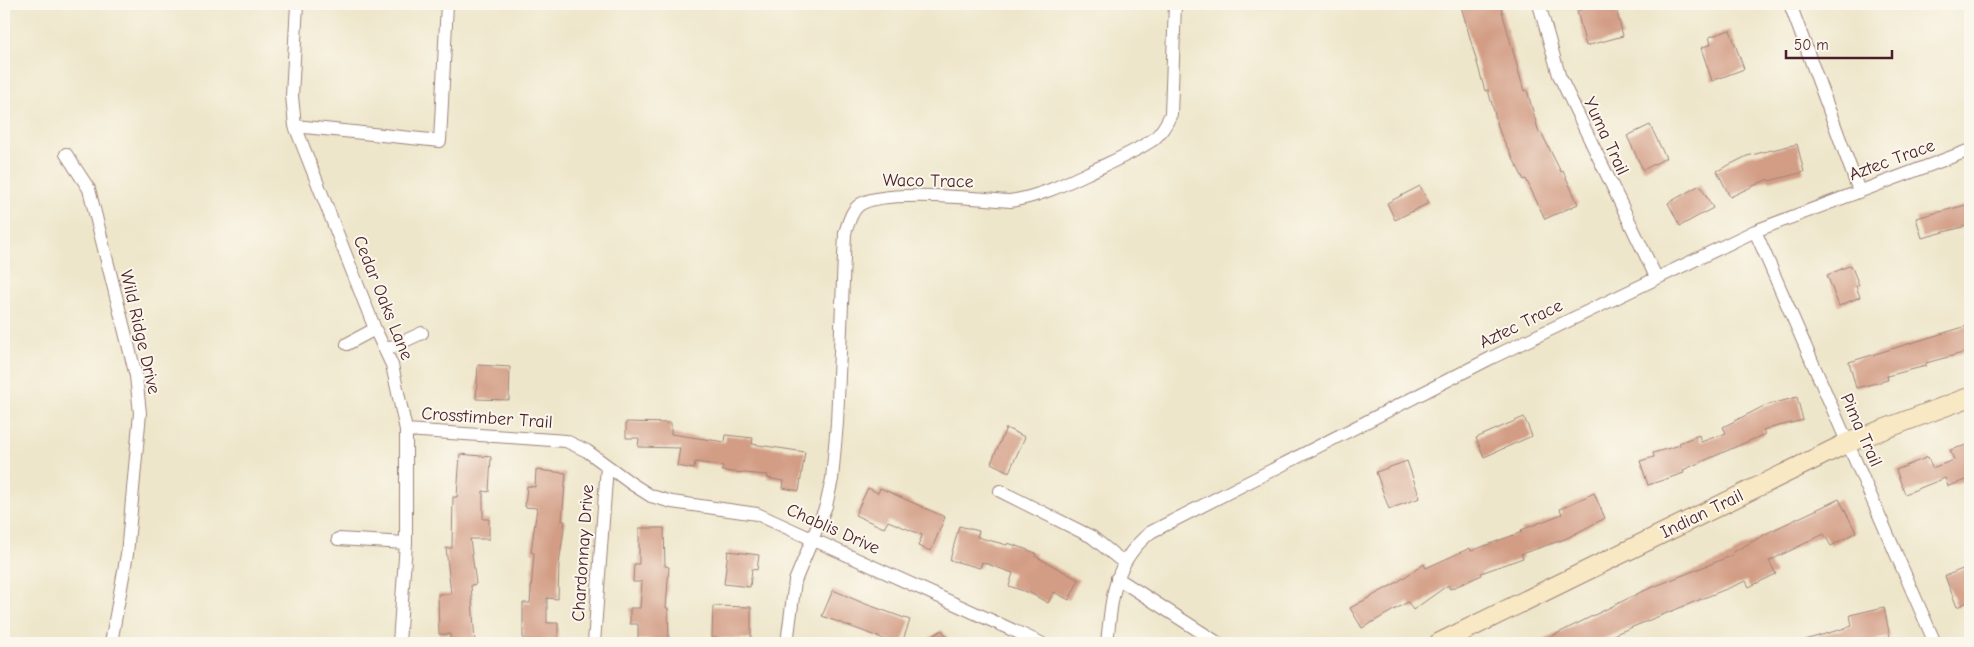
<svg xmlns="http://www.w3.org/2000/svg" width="1974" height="647" viewBox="0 0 1974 647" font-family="'Comic Neue',sans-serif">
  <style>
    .building { fill: #d39d85 }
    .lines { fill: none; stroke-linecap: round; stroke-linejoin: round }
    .street-casing { stroke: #9c827a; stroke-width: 14 }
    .secondary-casing { stroke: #9c827a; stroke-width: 21 }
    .street { stroke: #fff; stroke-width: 12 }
    .secondary { stroke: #f8e8c3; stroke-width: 19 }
    .labels { text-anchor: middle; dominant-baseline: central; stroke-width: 4; stroke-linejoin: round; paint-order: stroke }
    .street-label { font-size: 18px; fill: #4a1f2b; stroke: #fbf7ec }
  </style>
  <rect width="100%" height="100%" fill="#fbf7ec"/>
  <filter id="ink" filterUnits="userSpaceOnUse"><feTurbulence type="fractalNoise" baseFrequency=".02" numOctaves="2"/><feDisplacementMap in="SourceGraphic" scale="10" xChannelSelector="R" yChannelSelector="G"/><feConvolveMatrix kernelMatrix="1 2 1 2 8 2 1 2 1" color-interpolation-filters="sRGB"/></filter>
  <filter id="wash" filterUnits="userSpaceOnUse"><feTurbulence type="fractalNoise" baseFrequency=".0096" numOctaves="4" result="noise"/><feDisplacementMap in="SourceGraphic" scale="20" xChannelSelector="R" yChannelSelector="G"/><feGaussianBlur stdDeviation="1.12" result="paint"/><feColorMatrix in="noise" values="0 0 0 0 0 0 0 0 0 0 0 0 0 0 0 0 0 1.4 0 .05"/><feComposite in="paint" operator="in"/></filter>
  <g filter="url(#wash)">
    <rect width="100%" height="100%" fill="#eee6ca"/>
    <g id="blocks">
      <path class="building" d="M1469,4H1500L1524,91L1527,90L1539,133L1541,132L1561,172L1563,171L1578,204L1545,219L1526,179L1524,180L1500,133L1488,90L1485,91L1461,6Z
        M1603,4H1615L1623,36L1586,46L1577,11Z
        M1730,30L1744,69L1712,81L1701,48L1711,44L1709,37Z
        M1650,125L1666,158L1643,170L1627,136Z
        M1797,144L1804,172L1769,181L1768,179L1730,197L1717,171L1747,156Z
        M1700,185L1713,208L1680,226L1668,203Z
        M1420,186L1429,203L1395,220L1387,203Z
        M1970,204V225L1922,238L1916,218Z
        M1851,265L1859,285L1856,286L1860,297L1839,306L1827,275Z
        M1970,325V351L1926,363V366L1887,376L1888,380L1856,388L1849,362Z
        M478,365L510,367L509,400L476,399Z
        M1797,397L1803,420L1763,430L1765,434L1683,470L1684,473L1648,485L1640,461L1654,457L1653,453L1680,445L1679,443L1699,435L1701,442L1726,433L1723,427L1764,406Z
        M1524,417L1532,436L1484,457L1476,438Z
        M626,422L671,423V434L725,442L726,435L753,438L752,444L805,452L799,491L783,488L784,481L767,478L768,475L722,471L723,466L695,462L694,469L677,466L680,448L638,447L639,438H626Z
        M1006,428L1025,437L1009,472L991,463Z
        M1970,444V479L1948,486L1945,478L1905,494L1896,470L1928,457L1932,468L1954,460L1950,450Z
        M460,454L491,457L489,492L483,491V519H489V539H470L476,584L471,585L475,643H450V634H439L438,594H451L446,548H452L453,497H457Z
        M1407,461L1420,498L1389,509L1376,472Z
        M536,470L566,473L562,521H565L559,564L558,599L547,598V623H558V640H523V603H530L534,553L531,552L537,508L525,507L527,486L535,487Z
        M868,488L878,493L880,488L945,517L931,551L918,546L922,535L888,521L884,528L855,515Z
        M1594,493L1605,518L1565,539L1521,554L1523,558L1481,573L1482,575L1450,589L1448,585L1413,610L1408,602L1362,628L1350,608L1396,583L1424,564L1426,568L1470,548L1471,551L1522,532L1521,530L1562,514L1560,509Z
        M1839,499L1856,532L1831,546L1824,534L1769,561L1776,574L1749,587L1746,581L1593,643H1538L1641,592L1733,555L1732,553L1771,531Z
        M959,526L979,531L977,537L1007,545L1008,543L1036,553L1035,556L1079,580L1069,600L1054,592L1048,603L1030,593L1009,586L1013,573L982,562L980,568L950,560Z
        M639,528H664L665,566L669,567L666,608H668L669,640H638V624H630V608H640L642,582H633L634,564H639Z
        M728,551L759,555L757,570L752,569L750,587L724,584Z
        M1970,566V601L1957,607L1945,576Z
        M833,590L863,603L910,620L902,643H895L822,616Z
        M713,606L751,607V639L712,638Z
        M1884,607L1890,637L1860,643H1805V640L1852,626L1850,615Z
        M942,630L951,643H922Z"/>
    </g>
  </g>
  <g filter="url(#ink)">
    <use href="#blocks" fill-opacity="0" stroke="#9c827a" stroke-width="1"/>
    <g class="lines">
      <g class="street-casing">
        <path id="street" d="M297,4L292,96L295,126L375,329L392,365L406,430V543L399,643
          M1539,4L1559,75L1656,277
          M1790,4L1859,191
          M295,126L440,141L447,4
          M66,154L89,189L136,376L140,413L127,554L111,643
          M1755,231L1935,643
          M347,344L375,329
          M385,350L422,333
          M406,430L566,441L587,451L632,484L651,496L672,502L757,514L1041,643
          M1000,491L1092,537L1123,562
          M338,539L406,543
          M1117,578L1218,643
          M594,643L607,466
          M787,643L795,581L826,506L832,479L837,423L845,233C848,224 851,212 858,206C879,188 980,199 1010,201C1044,196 1072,180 1103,166C1120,158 1138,150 1154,139C1162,132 1167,123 1171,114L1175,4
          M1107,643C1112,598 1113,562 1151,532L1491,358L1755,231L1970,150
          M1966,643L1970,642"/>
      </g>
      <g class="secondary-casing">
        <path id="secondary" d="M1439,643L1847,443L1970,397"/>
      </g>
      <use href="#street" class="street"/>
      <use href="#secondary" class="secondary"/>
    </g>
  </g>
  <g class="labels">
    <g class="street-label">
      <text transform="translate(1606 136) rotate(65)">Yuma Trail</text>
      <text transform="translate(1892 160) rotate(-20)">Aztec Trace</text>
      <text transform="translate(928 181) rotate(1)">Waco Trace</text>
      <text transform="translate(383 298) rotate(68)">Cedar Oaks Lane</text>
      <text transform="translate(1521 324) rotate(-26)">Aztec Trace</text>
      <text transform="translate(140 332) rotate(77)">Wild Ridge Drive</text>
      <text transform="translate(487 418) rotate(4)">Crosstimber Trail</text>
      <text transform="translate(1861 430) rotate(66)">Pima Trail</text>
      <text transform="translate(1702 514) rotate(-26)">Indian Trail</text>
      <text transform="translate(833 529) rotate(24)">Chablis Drive</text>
      <text transform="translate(583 553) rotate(-86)">Chardonnay Drive</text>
    </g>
  </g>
  <rect width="1974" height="647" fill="none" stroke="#fbf7ec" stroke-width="20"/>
  <path d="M1786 50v8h106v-8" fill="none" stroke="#4a1f2b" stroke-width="2.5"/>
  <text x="1794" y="50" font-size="15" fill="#4a1f2b" stroke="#fbf7ec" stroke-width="4" paint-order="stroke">50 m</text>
</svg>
